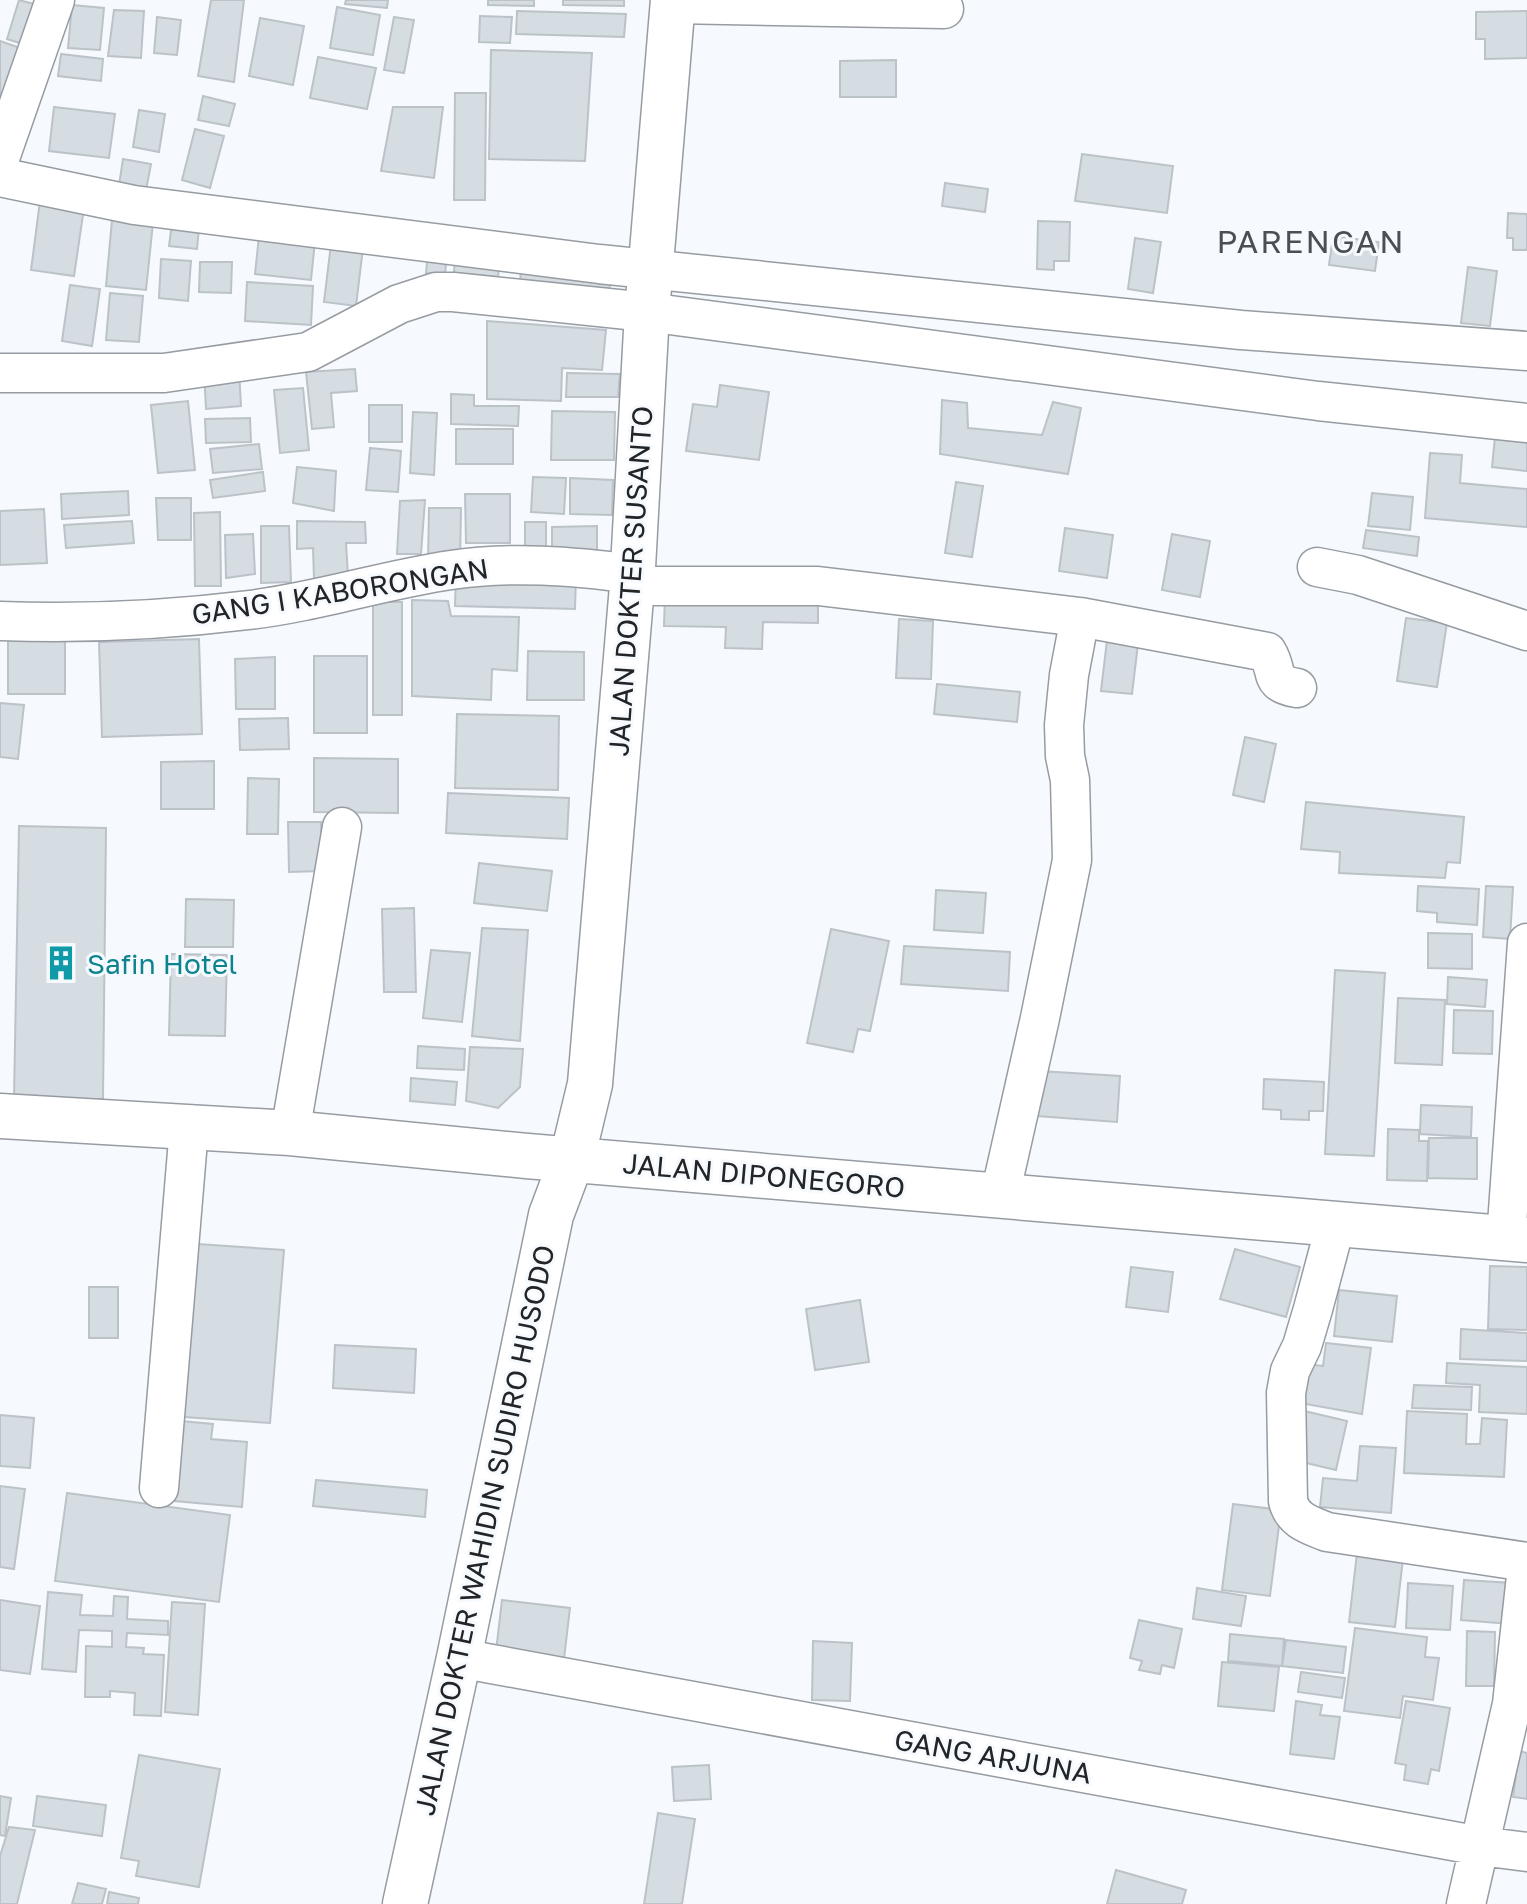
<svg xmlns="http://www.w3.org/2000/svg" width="1527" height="1904" viewBox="0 0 1527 1904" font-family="'Golos Text',sans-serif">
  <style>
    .building { fill: #d5dce2; stroke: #bbc2c8; stroke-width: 2 }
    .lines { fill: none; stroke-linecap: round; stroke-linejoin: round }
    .minor-casing { stroke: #969ca2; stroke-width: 41 }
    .major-casing { stroke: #969ca2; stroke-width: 47 }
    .minor { stroke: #fff; stroke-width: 38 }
    .major { stroke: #fff; stroke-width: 44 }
    .labels { text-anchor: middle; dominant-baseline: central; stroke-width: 6; stroke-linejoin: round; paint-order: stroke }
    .street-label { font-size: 28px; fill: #222426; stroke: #f6fafe }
    .culture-label { font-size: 28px; fill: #0d838f; stroke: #f6fafe; text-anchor: start }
    .quarter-label { font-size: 32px; letter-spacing: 2px; fill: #494f54; stroke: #f6fafe }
  </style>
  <rect width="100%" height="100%" fill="#f6fafe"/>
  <path class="building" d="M19,0L49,8L35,48L7,39Z
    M211,0H244L234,82L198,76Z
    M346,0H388L387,8L345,4Z
    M488,0H534V6L488,5Z
    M563,0H624V6L563,5Z
    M72,5L104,8L100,50L68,48Z
    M337,7L380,15L373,55L330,48Z
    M114,10L144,11L141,58L108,56Z
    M517,11L626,14L624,37L516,34Z
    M1527,11V58L1485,59V39H1476V12Z
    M480,16L512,17L510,43L479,42Z
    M157,17L181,20L177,55L154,53Z
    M394,17L414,20L404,73L384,70Z
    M260,18L304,26L293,85L249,76Z
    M0,41L32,52L0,122Z
    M491,50L592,53L585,161L489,159Z
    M61,54L103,59L101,81L58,76Z
    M318,57L376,68L367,109L310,98Z
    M896,60V97H840V61Z
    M455,93H486L485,200H454Z
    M203,96L235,104L229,126L198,120Z
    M54,107L115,114L109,158L49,151Z
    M393,107H443L434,178L381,171Z
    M139,110L165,114L159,152L133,147Z
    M195,129L224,136L210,188L182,180Z
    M1082,154L1173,166L1167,213L1075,201Z
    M123,159L151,164L146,190L119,185Z
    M945,183L988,189L985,212L942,206Z
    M40,201L84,208L74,276L31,270Z
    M1508,213L1527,214V250H1513V238H1507Z
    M173,215L200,218L197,249L169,246Z
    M112,220L153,223L146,290L106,286Z
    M1038,221L1070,222L1069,261H1054V270L1037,269Z
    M259,236L315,241L311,280L255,274Z
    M1333,236L1379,242L1375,271L1329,265Z
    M1135,238L1161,242L1153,293L1128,289Z
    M331,244L363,248L356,306L324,302Z
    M428,251L447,253L445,275L426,273Z
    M455,253L500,258L498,277L454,273Z
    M161,259L191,261L188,301L159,298Z
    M200,262H232L231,293L199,292Z
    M521,267L611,276L609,293L520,285Z
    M1468,267L1497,271L1490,326L1461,323Z
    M247,282L313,286L311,325L245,321Z
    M70,285L100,289L92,346L62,341Z
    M110,293L143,296L139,342L106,340Z
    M487,321L606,330L602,370L562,368L561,401L487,399Z
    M239,369L241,406L206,409L204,371Z
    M355,369L357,391L331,393L334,427L312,429L306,372Z
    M567,373L620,374L618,397H566Z
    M720,385L769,392L759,460L686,451L693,404L717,407Z
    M303,388L309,450L280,453L274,390Z
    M451,394L474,395V406H519L518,426L451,424Z
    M942,400L967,403L968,428L1042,435L1053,402L1081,408L1068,474L940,454Z
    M188,401L195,470L158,473L151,405Z
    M369,405H402V442H369Z
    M552,411L615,412L614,460H551Z
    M413,412L437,413L434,475L410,473Z
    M250,418L251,442L206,443L205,419Z
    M1496,427L1527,430V471L1492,467Z
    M456,429H513V464H456Z
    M259,444L262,469L213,473L210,449Z
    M370,448L401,451L398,492L366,490Z
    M1430,453L1462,455L1460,483L1527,489V527L1425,518Z
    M297,467L336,471L334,511L293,503Z
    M263,472L265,491L213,498L210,480Z
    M533,477L566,478L564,514L531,512Z
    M570,478L613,480L612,515L570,514Z
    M956,482L983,486L972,557L945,553Z
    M128,491L129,515L62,519L61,494Z
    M1372,493L1413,497L1410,530L1368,526Z
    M465,494H510V543H466Z
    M156,498H191V540H158Z
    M425,500L421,554H397L400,501Z
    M429,508H461L460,563L428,562Z
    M44,509L47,563L0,565V511Z
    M220,512L221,586H195L194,513Z
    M132,521L134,543L66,548L64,525Z
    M297,521L365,522L366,543H346L348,576L314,579L313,548L297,549Z
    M525,522H546V556H525Z
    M261,526H289L291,582L261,583Z
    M597,526V562H552V527Z
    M1065,528L1113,535L1107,578L1059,571Z
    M1366,530L1419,537L1417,556L1363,548Z
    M253,534L255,574L226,578L225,535Z
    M1172,534L1210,541L1200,597L1162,590Z
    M456,574L576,577L575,609L455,606Z
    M665,594L818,596V623L763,622L762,649L725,648L726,627L664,626Z
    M412,600L448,601L451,616L519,617L517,671L492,669L491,700L412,696Z
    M373,602H402V715H373Z
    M1406,618L1447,623L1437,687L1397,681Z
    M899,619L933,621L931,679L896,678Z
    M8,634H65V694H8Z
    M199,639L202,734L102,737L99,642Z
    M1107,640L1138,644L1132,694L1101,691Z
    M528,651L584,652V700H527Z
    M314,656H367V733H314Z
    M275,657V709H236L235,659Z
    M937,684L1020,692L1017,722L934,714Z
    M0,703L24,705L18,759L0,757Z
    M457,714L559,716L558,790L455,788Z
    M288,718L289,749L240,750L239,719Z
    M1245,737L1276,744L1264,802L1233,795Z
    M314,758L398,759V813L314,812Z
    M214,761V809H161V762Z
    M248,778L279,779L278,834H247Z
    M448,793L569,798L567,839L446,833Z
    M1306,802L1464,817L1460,863L1447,862L1445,878L1339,873L1340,852L1301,849Z
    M288,822H321L322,871L289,872Z
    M19,826L106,828L103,1099H14Z
    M479,863L552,871L547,911L474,903Z
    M1418,886L1479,889L1477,925L1437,922V913L1417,911Z
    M1486,886L1513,887L1510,939L1483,937Z
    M936,890L986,893L983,933L934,930Z
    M186,899L234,900L233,947H185Z
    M414,908L416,992H384L382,909Z
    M482,928L528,930L520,1041L472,1036Z
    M831,929L889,941L870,1031L858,1029L853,1052L807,1043Z
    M1428,933L1472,934V969L1428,968Z
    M904,946L1010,952L1008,991L901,984Z
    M431,950L470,953L462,1022L423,1018Z
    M171,954L227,955L225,1036L169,1035Z
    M1335,970L1385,973L1374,1156L1325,1154Z
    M1448,977L1487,980L1485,1007L1447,1004Z
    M1398,998L1445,1000L1442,1065L1395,1063Z
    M1454,1010L1493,1011L1492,1054L1453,1053Z
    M418,1046L465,1049L464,1070L417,1068Z
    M470,1047L523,1049L520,1087L498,1108L466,1101Z
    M1040,1071L1120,1076L1117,1122L1037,1116Z
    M411,1078L457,1082L455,1105L410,1101Z
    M1264,1079L1324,1082L1323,1111H1309V1120L1281,1119V1110L1263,1109Z
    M1421,1105L1472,1107L1471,1137L1420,1134Z
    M1388,1129L1419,1130V1141H1428L1427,1181L1387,1180Z
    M1429,1138H1477V1179L1428,1178Z
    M198,1244L284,1250L270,1423L184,1417Z
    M1235,1249L1300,1267L1286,1317L1220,1299Z
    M1490,1266L1527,1267V1330L1488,1329Z
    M1131,1267L1173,1272L1168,1312L1126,1307Z
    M89,1287H118V1338H89Z
    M1339,1290L1397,1296L1392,1342L1334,1336Z
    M860,1300L869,1362L815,1370L806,1309Z
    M1461,1329L1527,1333V1361L1460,1359Z
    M1326,1343L1371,1348L1362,1414L1300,1403L1306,1364L1323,1366Z
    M335,1345L416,1349L414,1393L333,1388Z
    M1447,1363L1527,1367V1414L1479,1412L1480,1385L1446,1383Z
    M1414,1385L1472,1387L1471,1410L1412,1408Z
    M1300,1410L1347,1421L1336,1470L1289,1459Z
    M1407,1411L1467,1414L1466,1444H1480L1482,1418L1507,1420L1504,1477L1404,1473Z
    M0,1415L34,1418L30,1468L0,1466Z
    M181,1421L213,1424L211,1439L247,1442L242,1507L174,1501Z
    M1360,1446L1396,1448L1391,1513L1320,1507L1323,1478L1357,1481Z
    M316,1480L427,1490L425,1517L313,1506Z
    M0,1486L25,1489L14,1569L0,1567Z
    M67,1493L230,1515L219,1602L55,1581Z
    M1233,1504L1281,1510L1270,1596L1222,1590Z
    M1357,1553L1403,1559L1395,1627L1349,1622Z
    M1464,1580L1513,1583L1510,1624L1461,1620Z
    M1408,1583L1453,1586L1450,1630L1406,1628Z
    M1197,1588L1246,1596L1241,1626L1193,1619Z
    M48,1592L82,1595L80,1615L113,1616L114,1596L128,1597L127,1619L168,1621V1635L127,1633L126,1647L144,1648L143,1654L164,1655L161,1716L134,1715L135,1693L110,1691V1697H85L86,1646L112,1647V1631L79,1630L76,1672L42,1669Z
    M0,1600L40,1606L30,1674L0,1670Z
    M502,1600L570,1608L564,1659L496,1651Z
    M172,1602L205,1604L198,1715L165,1712Z
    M1139,1620L1182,1629L1174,1668L1162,1665L1160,1674L1139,1670L1142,1661L1130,1658Z
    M1355,1628L1427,1637L1425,1657L1439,1658L1433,1700L1403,1696L1400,1718L1344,1711Z
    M1467,1631L1495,1632L1494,1686H1466Z
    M1230,1634L1284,1639L1282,1666L1228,1661Z
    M1286,1640L1346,1647L1343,1673L1282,1666Z
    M813,1641L852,1643L850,1701L812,1700Z
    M1222,1662L1279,1667L1274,1711L1218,1706Z
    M1301,1672L1345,1678L1342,1698L1298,1692Z
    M1296,1701L1322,1705L1320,1715L1340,1717L1334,1759L1290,1754Z
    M1406,1701L1450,1708L1439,1771L1431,1769L1428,1784L1404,1780L1406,1765L1395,1763Z
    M1519,1751L1527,1753V1799L1513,1797Z
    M139,1755L220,1769L199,1887L136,1876L139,1861L121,1858Z
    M709,1765L711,1799L674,1801L672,1767Z
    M0,1796L11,1798L5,1836L0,1835Z
    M37,1796L106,1805L102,1836L33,1826Z
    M658,1813L695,1819L682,1904H644Z
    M9,1827L35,1830L17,1904H0V1856Z
    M1116,1870L1186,1890L1182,1904H1107Z
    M78,1883L106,1889L102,1904H72Z
    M109,1892L139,1898L138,1904H107Z"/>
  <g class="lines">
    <g class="minor-casing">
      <path id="minor" d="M673,4L944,9
        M0,158L55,0
        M0,177L134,205L599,264L1241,330L1527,351
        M0,373H164L308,352L399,304L436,292H453L647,312L1318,401L1527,423
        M1317,567L1358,575L1527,631
        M632,586H818L1080,617L1267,652C1280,673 1267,683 1297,688
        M0,621C83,624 167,620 249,610C317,602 383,580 451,570C511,561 573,566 633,574
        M290,1133L342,827
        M1000,1195L1040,1018L1072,860L1070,780L1065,756L1064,725L1069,675L1080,617
        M1336,1223L1313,1309L1302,1346L1290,1371L1286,1393L1288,1501C1293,1521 1310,1525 1327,1532L1527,1562
        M1506,1239L1527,943
        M159,1488L189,1128
        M459,1658L1480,1846L1527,1852
        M1466,1904L1512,1704L1527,1567"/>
    </g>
    <g class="major-casing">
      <path id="major" d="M0,1116L290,1133L527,1156L1527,1240
        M405,1904L459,1658L551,1215L572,1159L590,1084L632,586L647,312L673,0"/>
    </g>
    <use href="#minor" class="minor"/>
    <use href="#major" class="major"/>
  </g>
  <defs>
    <g id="building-bare" transform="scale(2.76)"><path d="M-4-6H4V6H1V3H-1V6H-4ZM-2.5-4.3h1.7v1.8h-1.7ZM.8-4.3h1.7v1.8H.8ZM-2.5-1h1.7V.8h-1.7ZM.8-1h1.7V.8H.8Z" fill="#0f9aa8" stroke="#f6fafe" stroke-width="2.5" paint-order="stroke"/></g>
  </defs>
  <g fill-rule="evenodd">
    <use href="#building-bare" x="61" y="963"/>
  </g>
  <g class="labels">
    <g class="street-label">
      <text transform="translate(630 581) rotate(-86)">JALAN DOKTER SUSANTO</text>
      <text transform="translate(340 591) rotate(-9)">GANG I KABORONGAN</text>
      <text transform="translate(764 1175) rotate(5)">JALAN DIPONEGORO</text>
      <text transform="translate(484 1530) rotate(-78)">JALAN DOKTER WAHIDIN SUDIRO HUSODO</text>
      <text transform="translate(993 1756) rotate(10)">GANG ARJUNA</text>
    </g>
    <g class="culture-label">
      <text x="87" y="963">Safin Hotel</text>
    </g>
    <g class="quarter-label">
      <text x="1311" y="241">PARENGAN</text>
    </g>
  </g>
</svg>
